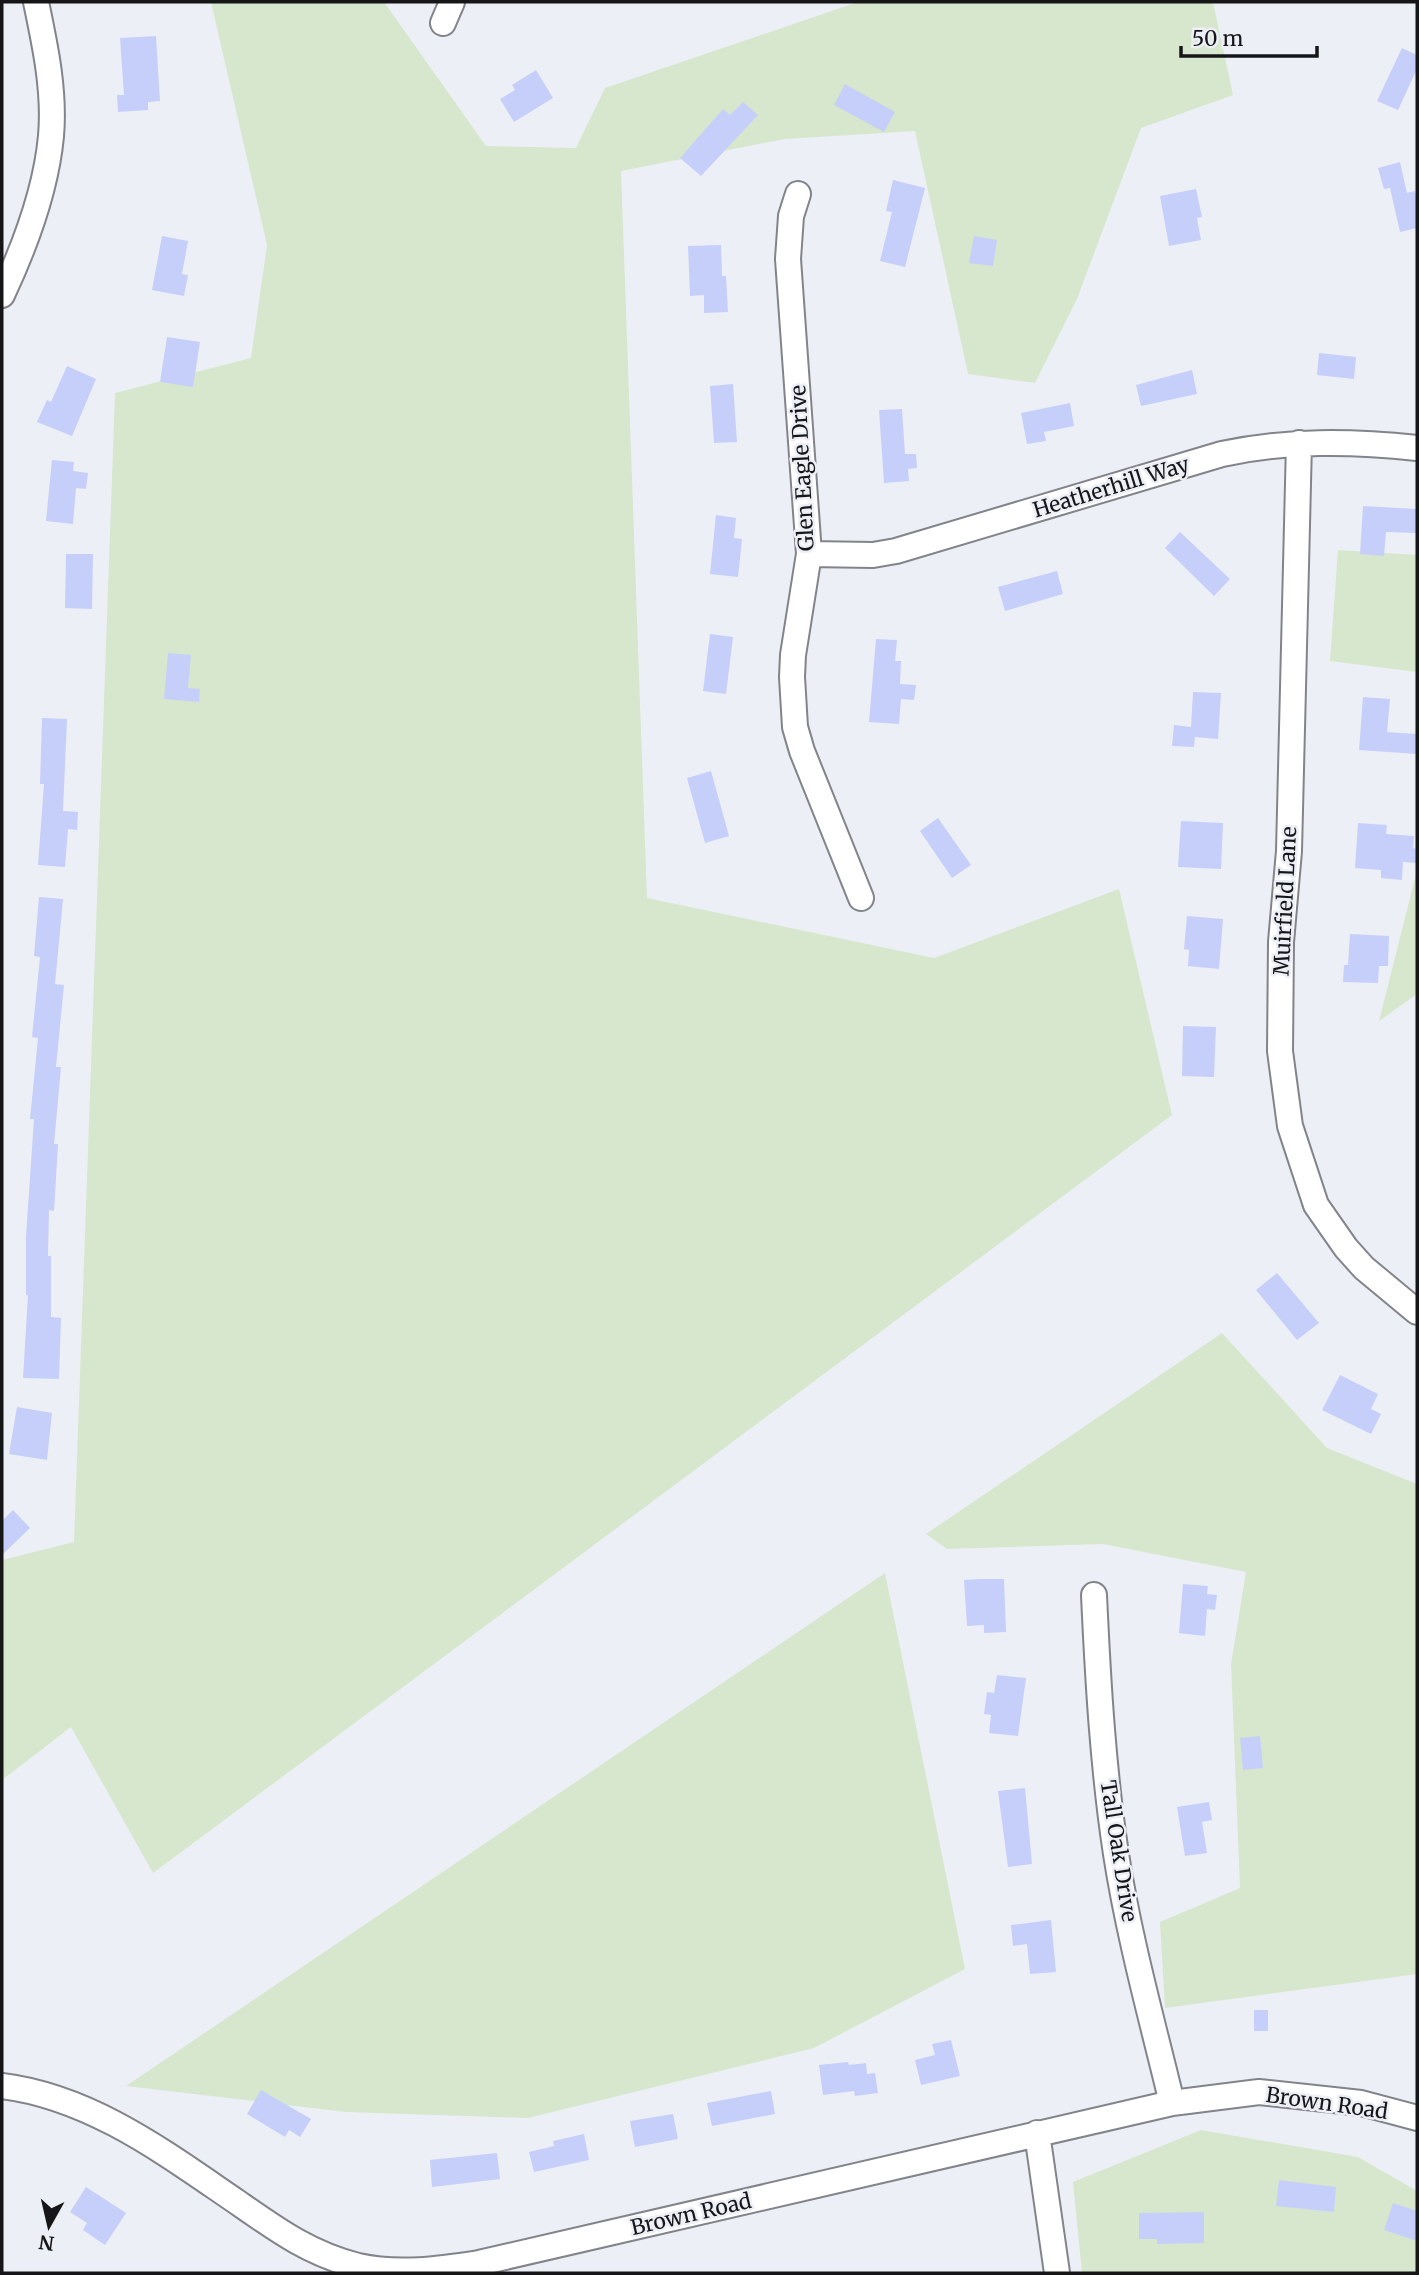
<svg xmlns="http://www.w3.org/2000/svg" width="1419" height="2275" viewBox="0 0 1419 2275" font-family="Merriweather,serif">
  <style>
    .green { fill: #d7e7cd }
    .building { fill: #c6cff9 }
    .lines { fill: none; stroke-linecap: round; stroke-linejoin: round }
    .minor-casing { stroke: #83848b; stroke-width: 28 }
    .minor { stroke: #fff; stroke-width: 24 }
    .labels { text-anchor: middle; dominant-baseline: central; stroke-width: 5; stroke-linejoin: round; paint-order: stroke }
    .street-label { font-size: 21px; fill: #161619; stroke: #edeff6 }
  </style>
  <rect width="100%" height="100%" fill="#edeff6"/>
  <path class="green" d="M211,2H384L486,146L576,148L605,88L858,2H1213L1233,95L1141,128L1077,299L1035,383L968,374L915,131L785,139L621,171L647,898L934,958L1119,889L1172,1115L153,1873L71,1727L2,1780V1560L74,1542L115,393L251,358L267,245Z
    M1338,550L1417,555V672L1330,661Z
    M1417,870V994L1379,1021Z
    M1222,1333L1327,1448L1417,1484V1974L1165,2008L1160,1922L1240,1888L1231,1664L1246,1572L1103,1544L947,1549L926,1534Z
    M885,1573L965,1969L814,2048L528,2118L346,2112L126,2086Z
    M1201,2130L1358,2157L1417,2191V2273H1082L1073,2182Z"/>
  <path class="building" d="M156,36L160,101L148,102V110L118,112L117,95H124L120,38Z
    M1402,48L1417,55V69L1398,110L1377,101Z
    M536,70L553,98L514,122L500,99L515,90L512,85Z
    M845,84L895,112L884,132L834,105Z
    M743,102L758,115L701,176L680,158L723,109L730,115Z
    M1400,162L1407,193L1415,191L1417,200V228L1400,232L1390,188L1384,189L1378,168Z
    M893,180L925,188L905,267L880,261L892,212L886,211Z
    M1196,189L1202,217L1197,218L1201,240L1169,246L1160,196Z
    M162,236L188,241L182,274L188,275L184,296L152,290Z
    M974,236L997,240L993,266L969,263Z
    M721,245L722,276H726L728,312L704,313V295L690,296L688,246Z
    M167,337L200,342L193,387L160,382Z
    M1319,353L1356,357L1354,379L1317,375Z
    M67,366L96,379L72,436L37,422L47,400L51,402Z
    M1192,370L1197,394L1141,406L1136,385Z
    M733,384L737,442L714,443L710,386Z
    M1070,403L1074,426L1044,432L1046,441L1027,444L1021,413Z
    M902,409L905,454H916L917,468L908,469L909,481L884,483L879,410Z
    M52,460L74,462L73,471L88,473L86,489L76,488L73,524L46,521Z
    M1363,506L1417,509V533L1386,532L1384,556L1360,554Z
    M716,515L736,518L734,538L742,539L738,577L710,574Z
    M1180,532L1230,579L1214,596L1165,548Z
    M66,554H93L92,609L65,608Z
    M1057,571L1063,594L1005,611L998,587Z
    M710,634L733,637L726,694L703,691Z
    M876,639L897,640L895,661H901L900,684L916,685L914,700L901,699L899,724L869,722Z
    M168,653L191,655L188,688L200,689L199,702L164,699Z
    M1193,692L1221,693L1218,739L1195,737L1194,747L1172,746L1174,725L1191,727Z
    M1363,697L1390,699L1387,732L1417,734V754L1359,750Z
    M42,718L67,719L63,811L78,812L77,830L68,829L65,867L38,865L44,784H40Z
    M711,771L729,836L705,843L687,778Z
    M938,818L971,865L952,878L920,831Z
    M1181,821L1223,823L1221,869L1178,867Z
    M1358,823L1387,825L1386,834L1414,836L1413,848L1417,849V863L1403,862L1402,880L1381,878V870L1355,868Z
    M39,897L63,899L55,984L64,985L56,1067H61L54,1144H58L54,1211L49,1210L48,1256H51V1317L61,1318L59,1379L23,1378L28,1295H26V1236L34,1119H30L38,1038L32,1037L40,957L34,956Z
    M1187,916L1223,919L1219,969L1188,966L1189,950L1184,949Z
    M1350,934L1389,936L1388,966H1379L1378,983L1343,982L1344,965H1348Z
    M1183,1026L1216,1027L1214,1077L1182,1076Z
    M1277,1273L1319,1323L1297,1340L1256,1290Z
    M1340,1375L1378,1394L1371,1409L1381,1414L1371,1434L1322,1410Z
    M17,1407L52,1413L47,1460L9,1454Z
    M13,1510L30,1528L2,1555V1521Z
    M979,1579H1004L1006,1632L984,1633V1625L967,1626L964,1580Z
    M1183,1584L1208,1586L1207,1594L1217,1595L1215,1610L1207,1609L1205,1636L1179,1633Z
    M997,1675L1026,1678L1018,1736L989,1733L991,1715L984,1714L987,1692L994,1693Z
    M1260,1736L1263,1768L1243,1770L1240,1738Z
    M1025,1788L1032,1864L1008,1867L998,1791Z
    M1209,1802L1212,1820L1202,1822L1207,1853L1185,1856L1177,1807Z
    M1051,1920L1056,1972L1030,1974L1027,1944L1013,1946L1011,1925Z
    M1254,2010H1268V2031H1254Z
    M951,2040L960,2076L921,2085L915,2060L935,2055L932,2044Z
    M848,2062L849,2065L866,2063L867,2074L875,2073L878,2093L855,2096L854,2091L823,2095L819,2065Z
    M261,2090L311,2119L300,2137L289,2130L285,2137L247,2114Z
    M771,2091L775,2114L712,2126L707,2103Z
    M673,2114L678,2139L635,2147L630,2121Z
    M584,2134L589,2160L534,2172L529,2152L554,2146L553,2141Z
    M497,2153L500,2179L432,2187L430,2160Z
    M1279,2180L1336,2187L1334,2212L1276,2206Z
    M86,2187L126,2213L105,2245L83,2230L87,2223L70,2212Z
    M1393,2203L1417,2211V2241L1384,2230Z
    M1204,2212V2243L1157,2244V2239H1139V2213Z"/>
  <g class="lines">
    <g class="minor-casing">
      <path id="minor" d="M443,23L452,2
        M798,194L791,216L788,259L809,554L793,655L792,677L795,727L802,751L861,898
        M2,295C25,246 46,191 51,136C55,91 45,45 36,2
        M1299,443L1289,851L1281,942L1280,1051L1290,1126L1316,1205L1346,1248L1364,1268L1417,1312
        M809,554L873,555L896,551L1222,454C1287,440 1351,441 1417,448
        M1094,1595C1098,1682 1103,1768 1116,1854C1129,1938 1152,2020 1172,2103
        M2,2086C91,2097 165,2153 237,2202C277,2230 310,2254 358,2266C399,2275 439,2269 479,2263L1172,2103L1259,2092L1361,2103L1417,2118
        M1037,2133L1057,2273"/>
    </g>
    <use href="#minor" class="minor"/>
  </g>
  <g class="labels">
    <g class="street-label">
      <text transform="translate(802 468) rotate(-93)">Glen Eagle Drive</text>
      <text transform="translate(1111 487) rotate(-17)">Heatherhill Way</text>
      <text transform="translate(1285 901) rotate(-87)">Muirfield Lane</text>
      <text transform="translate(1119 1851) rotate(81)">Tall Oak Drive</text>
      <text transform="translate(1327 2103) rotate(8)">Brown Road</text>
      <text transform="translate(691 2214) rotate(-13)">Brown Road</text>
    </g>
  </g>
  <rect width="1419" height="2275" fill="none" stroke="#161619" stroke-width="7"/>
  <g transform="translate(49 2226) rotate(188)" stroke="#edeff6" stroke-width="5" paint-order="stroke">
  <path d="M0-5L12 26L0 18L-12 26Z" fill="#161619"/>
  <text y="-10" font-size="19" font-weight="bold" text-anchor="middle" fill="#161619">N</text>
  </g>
  <path d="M1181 46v10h136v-10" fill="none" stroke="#161619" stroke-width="3.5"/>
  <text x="1192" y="46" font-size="21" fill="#161619" stroke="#edeff6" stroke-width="5" paint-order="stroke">50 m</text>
</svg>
